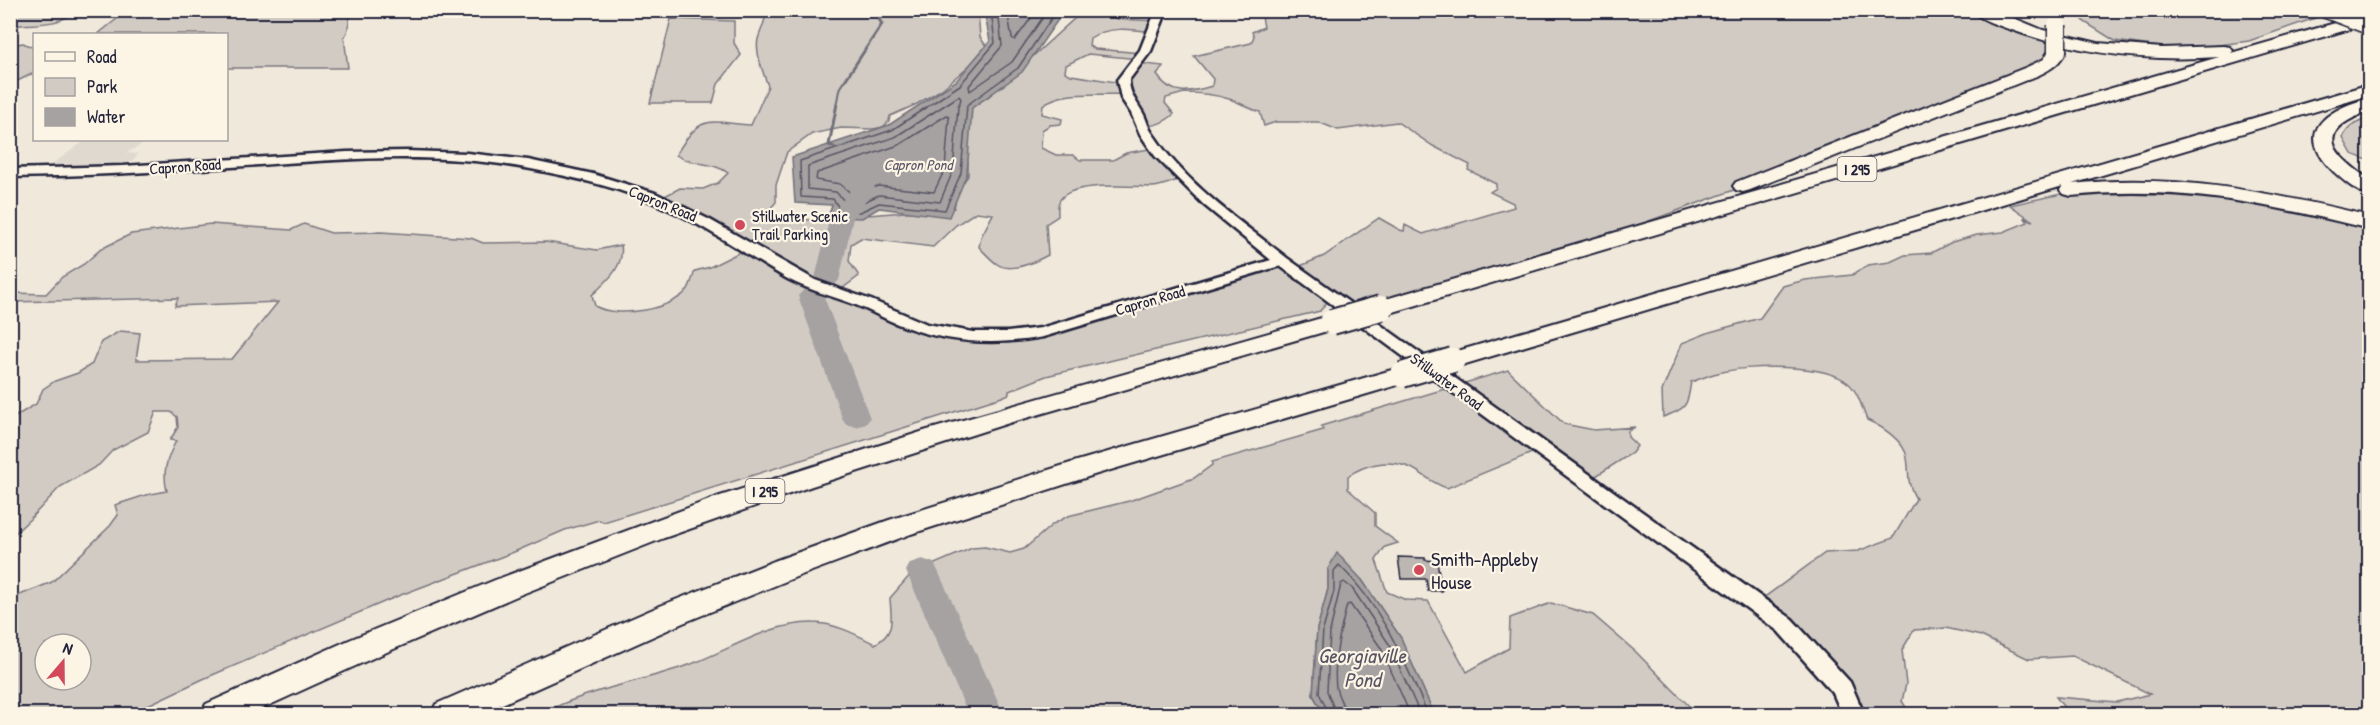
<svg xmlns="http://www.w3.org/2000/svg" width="2380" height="725" viewBox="0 0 2380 725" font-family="'Patrick Hand',sans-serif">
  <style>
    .built { fill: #e0d9cf }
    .green { fill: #d1cbc3; stroke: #7a767f; stroke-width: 1.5; fill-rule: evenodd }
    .water { fill: #a6a2a2; stroke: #716f79; stroke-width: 1.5 }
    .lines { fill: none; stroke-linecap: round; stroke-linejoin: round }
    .shore { stroke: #575564; stroke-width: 1.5 }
    .stream { stroke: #716f79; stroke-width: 3 }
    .river { fill: #a6a2a2; fill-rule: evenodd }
    .building { fill: #bcb7b3; stroke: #22223b; stroke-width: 1.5 }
    .tertiary-casing { stroke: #22223b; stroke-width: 5 }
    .motorway-casing { stroke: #22223b; stroke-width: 4 }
    .tertiary { fill: #fcf5e5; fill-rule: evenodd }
    .motorway { fill: #fcf5e5; fill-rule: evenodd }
    .primary-bridge-casing { stroke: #22223b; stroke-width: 18; stroke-linecap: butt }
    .motorway-bridge-far1-casing { stroke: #22223b; stroke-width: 21; stroke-linecap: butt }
    .motorway-bridge-casing { stroke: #22223b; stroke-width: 28; stroke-linecap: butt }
    .primary-bridge { stroke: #fcf5e5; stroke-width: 15 }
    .motorway-bridge-far1 { stroke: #fcf5e5; stroke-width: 18 }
    .motorway-bridge { stroke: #fcf5e5; stroke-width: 24 }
    .poi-dot { fill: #d1495b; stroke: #fcf5e5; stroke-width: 2 }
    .labels { text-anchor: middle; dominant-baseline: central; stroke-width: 4.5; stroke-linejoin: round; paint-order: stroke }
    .far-water-label { font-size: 15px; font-style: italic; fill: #575564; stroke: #fcf5e5 }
    .shield { fill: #fcf5e5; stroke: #63616e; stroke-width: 1.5 }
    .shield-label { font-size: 15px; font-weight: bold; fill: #22223b }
    .street-label { font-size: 16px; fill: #22223b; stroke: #fcf5e5 }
    .poi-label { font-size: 16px; fill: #22223b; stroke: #fcf5e5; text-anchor: start }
    .near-poi-label { font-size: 20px; fill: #22223b; stroke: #fcf5e5; text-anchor: start }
    .near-water-label { font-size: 21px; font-style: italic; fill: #575564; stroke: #fcf5e5 }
  </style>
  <rect width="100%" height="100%" fill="#efe8db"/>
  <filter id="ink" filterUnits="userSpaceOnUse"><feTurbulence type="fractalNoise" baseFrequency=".0167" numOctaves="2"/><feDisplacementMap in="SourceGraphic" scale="12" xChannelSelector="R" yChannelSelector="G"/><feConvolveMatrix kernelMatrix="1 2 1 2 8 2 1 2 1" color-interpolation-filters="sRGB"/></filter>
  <g filter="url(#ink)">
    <path class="built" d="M86,140H144L138,147L126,153L139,154L120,172H41Z"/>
    <path class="green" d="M11,10H75V11C60,27 31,23 11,26Z
      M1977,10L2055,39L2058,53L1951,104L1734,190L1586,244L1360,313L1331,297L1320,311L1046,376L1009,391V394L1002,397L604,522L599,520L565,530L514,552L398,596L203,679L129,714H11L10,599L52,582L110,526L118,515L115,505L146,495L167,491C162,472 167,458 176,441L170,440L178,427L177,417L171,412H156L148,432L113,450L99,465L60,487L30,519L11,537V419L36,404L43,389L55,381L78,373L92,364L101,342L120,331L140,333L136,360L232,359L278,302L175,306L178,298L11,302V293L46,294L62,277L84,264L101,249L131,234L211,224L291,230L304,224L331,233L381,232L471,238L483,243L546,242L597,250L621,245C625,266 607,281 592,295L595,306C616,319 673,310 688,289C691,284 693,276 695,271L710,267L740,252L709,228L655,201L680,188L703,189L718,183L728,173C712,161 692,166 676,155C700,113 708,122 751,125L768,86C763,72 755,53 758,39C761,29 766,21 766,11H978L980,37L986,46L985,52L942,89L917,104L890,116L889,121L883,127L873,129L841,128L812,134L787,152L776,185V202L769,210L774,219L781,222L954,208L958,189L968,176V162L941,121L987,98L1076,17L1078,11H1107L1108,15L1117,19L1158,21L1152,32C1131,29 1108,26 1090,38L1089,46L1095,49L1142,53L1139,59L1088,54L1066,65L1065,72L1071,75L1122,83L1137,63L1163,66L1157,75C1171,96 1189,93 1212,86L1213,79L1194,56L1251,43L1254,36L1252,32L1264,27L1261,12L1258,11ZM1184,93C1199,93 1214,94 1229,99C1240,102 1249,109 1260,112L1264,126L1276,122H1318L1338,130L1397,122L1433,146L1470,165L1468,170L1496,184V188L1490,192L1513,203L1514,207L1423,234L1405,225L1404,231L1400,230L1379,218L1324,256L1298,267L1284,266L1023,335L933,330L839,291L859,276L849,261L851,244L861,238L933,247L956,225L976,212L993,214L981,237L979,247C985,253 991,260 997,264C1011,274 1035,262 1048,255L1046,224L1058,216C1058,212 1057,206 1059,202C1067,180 1134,187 1153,187C1163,186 1174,181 1184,178L1155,148L1126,153L1113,160H1080L1073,155H1056L1041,148L1042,130L1050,125L1061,124L1062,119L1042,114L1043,105C1062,89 1099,96 1123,94L1142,126C1155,126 1164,123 1174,114L1165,103L1166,98ZM45,644H81V680H45Z
      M2300,10L2315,18L2249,41L2182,50L2115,41L2083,21L2076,11Z
      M122,11H351L347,33L344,37L348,68H227L226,34H98L123,14Z
      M671,19L734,21V43L741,55L718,84L713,103H650Z
      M23,43L34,48V73L11,84V45Z
      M2369,118V161L2352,154L2343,138C2347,126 2358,122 2369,118Z
      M2158,185L2369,225V714H2069L2056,697L2117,702L2150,694L2073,656L2029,659L1981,636L1946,628L1914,630L1902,650L1906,684L1902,701L1910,714H1847L1841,699L1758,602L1825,553L1858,551L1893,538L1916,499C1906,482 1910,476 1907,458C1905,441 1881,426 1867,420C1862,408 1858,391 1848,383C1825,363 1746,365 1718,373C1709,375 1700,379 1691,382C1687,406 1687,409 1663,417L1662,391L1682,343L1710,332L1760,318L1783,286L1805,280L1852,275L1868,265L1890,262L1905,255L1931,253L1952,242L1977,235L2003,232L2028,222L2024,217L2033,221L2010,205L2094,187Z
      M1508,370L1564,424L1594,430L1635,427L1628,431V437L1637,446L1632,453L1588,481L1539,450L1447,488C1430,483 1420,470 1406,466C1386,459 1364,465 1348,476V489L1375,513V526L1398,543L1385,547L1376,560L1387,592L1406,600L1428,601L1467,672L1509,648L1510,618L1551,603L1593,615L1636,652L1697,714H1434L1401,638L1362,580L1328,569V589L1317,629L1313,695L1324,714H541C586,690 640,682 689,665C730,650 770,622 814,623C835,623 857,635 875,644C896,633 891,619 890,598L911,574L972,548L985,547L1010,553L1024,549L1053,524L1068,516L1129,501L1194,478L1212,465V462L1323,430L1321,426Z"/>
    <path class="water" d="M984,11H1064L1022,72L972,108L967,174L949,217L879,208L862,218L828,217L832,205L795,203L792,157L889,125L956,81L990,41Z
      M1337,553L1362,580L1401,638L1434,714H1324L1313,695L1317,629L1328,589V569Z"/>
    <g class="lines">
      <path class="shore" d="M991,10L995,43L960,85L892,130L800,161L801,197L833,199L841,211L860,212L879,203L945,210L961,173L967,105L1018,68L1057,10
        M998,10L1002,46L969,86L970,91L1012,62L1048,10
        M1007,10L1012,38L1015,40L1037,10
        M959,96L961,99L958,107L953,171L940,202L879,195L859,204H847L836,192L808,189V166L895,137Z
        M947,115L949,118L945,169L934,192L878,186L853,195L840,184L816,180L817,173L899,145Z
        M1329,714L1319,693L1323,630L1334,591V571L1339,565C1382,606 1404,661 1428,714
        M1336,714L1327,691L1330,631L1341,584L1344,582L1352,588L1389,644L1420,714
        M1345,714C1344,704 1337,696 1336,687C1333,660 1340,631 1347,605L1350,604L1381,648L1410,714"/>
      <path class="stream" d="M834,147L829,145L840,88L882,24L873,10"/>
      <path class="river" d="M864,181L872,183L875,188L853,218L839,280L824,297L870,418L866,424L856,427L846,424L842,418L798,296L815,278L830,217L856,183Z
        M922,559L934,563L938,571L1004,714H968L906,571L910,563Z"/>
    </g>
    <path class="building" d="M1398,557L1425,558V560L1437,561L1442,591H1428L1426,579H1401Z"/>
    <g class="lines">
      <g class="tertiary-casing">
        <path id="tertiary" d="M1156,10H1167L1151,51L1129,80C1129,94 1137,102 1143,113C1147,120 1148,128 1153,134C1186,185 1240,221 1287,258L1792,619L1850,682L1864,714H1842L1833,693L1778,631L1280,266L1043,337C994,346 947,343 900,325C885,319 871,311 856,305C833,296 808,290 786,278C746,255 708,227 665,208C623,188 577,178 531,169C433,150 329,160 231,167C157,172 84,176 10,177V169L123,166L347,152L407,151L467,153L528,160L593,174L655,193L710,220L815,280L871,300L927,324L973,332H1008L1041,328L1271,260L1204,205L1155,156L1140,134L1131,113L1121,98L1117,80L1140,50Z"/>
      </g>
      <g class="motorway-casing">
        <path id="motorway" d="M1971,10H1994L2043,30L2098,43L2162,48L2224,46L2230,47L2233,51L2231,53L2370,13V23L1390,313L1381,315L1372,313L1369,308L1372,303L2219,57C2148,62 2079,54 2012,30C2000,26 1980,20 1971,10Z
          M2057,46L2063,47L2066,51C2059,64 2053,68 2039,75L1750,190L1743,192L1736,190L1733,186L1736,182L2027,67L2044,59L2051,47Z
          M2370,84V95L2072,184C2177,173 2269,192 2370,216V229C2267,204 2178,185 2071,196L2064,194L2060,190L2063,186L1462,365L1453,368L1444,365L1440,360L1444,355Z
          M2370,98V111C2313,131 2330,152 2370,180V195C2356,192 2344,181 2334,172C2292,131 2327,109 2370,98Z
          M1332,315L1341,317L1344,322L1341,327L1009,423L812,486L664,538L517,596L373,658L250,714H201L206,704L349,640L495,580L717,497L924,431Z
          M1402,367L1411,369L1415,375L1411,381L1097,474L911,534L796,577L683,623L480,714H431L436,704L660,606L774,561L889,520L1077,461Z"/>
      </g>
      <use href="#tertiary" class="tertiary"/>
      <use href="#motorway" class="motorway"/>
      <g class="primary-bridge-casing">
        <path id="primary-bridge" d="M2325,10L2370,27"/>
      </g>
      <g class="motorway-bridge-far1-casing">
        <path id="motorway-bridge-far1" d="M2057,25V51"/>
      </g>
      <g class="motorway-bridge-casing">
        <path id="motorway-bridge" d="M1332,322L1381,308
          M1402,375L1453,360"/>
      </g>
      <use href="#primary-bridge" class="primary-bridge"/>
      <use href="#motorway-bridge-far1" class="motorway-bridge-far1"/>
      <use href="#motorway-bridge" class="motorway-bridge"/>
    </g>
  </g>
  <g class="poi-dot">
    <circle cx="740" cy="225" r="6"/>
    <circle cx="1419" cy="570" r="6"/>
  </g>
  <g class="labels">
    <g class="far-water-label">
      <text x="918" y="164">Capron Pond</text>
    </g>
    <g class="shield">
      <rect x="1837.5" y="157" width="39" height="24" rx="4.5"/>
      <rect x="745.5" y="479" width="39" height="24" rx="4.5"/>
    </g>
    <g class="shield-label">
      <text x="1857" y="169">I 295</text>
      <text x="765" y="491">I 295</text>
    </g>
    <g class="street-label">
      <text transform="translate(185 166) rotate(-4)">Capron Road</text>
      <text transform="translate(663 203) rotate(22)">Capron Road</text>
      <text transform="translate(1150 300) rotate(-16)">Capron Road</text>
      <text transform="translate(1447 381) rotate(36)">Stillwater Road</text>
    </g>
    <g class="poi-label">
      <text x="752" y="216">Stillwater Scenic<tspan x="752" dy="18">Trail Parking</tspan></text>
    </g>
    <g class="near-poi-label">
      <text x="1431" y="558">Smith-Appleby<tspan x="1431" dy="23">House</tspan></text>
    </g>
    <g class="near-water-label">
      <text x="1362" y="655">Georgiaville<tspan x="1362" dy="24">Pond</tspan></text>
    </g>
  </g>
  <rect width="2380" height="725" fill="none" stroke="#fcf5e5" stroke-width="36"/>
  <rect x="18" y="18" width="2344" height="689" fill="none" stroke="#22223b" stroke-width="2" filter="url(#ink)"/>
  <rect x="33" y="33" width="195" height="108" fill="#fcf5e5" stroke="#a5a1a1" stroke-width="1.5"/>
  <rect x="45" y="52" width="30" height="9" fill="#fcf5e5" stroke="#a5a1a1" stroke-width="1.5"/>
  <text x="87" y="63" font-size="18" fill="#22223b">Road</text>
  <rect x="45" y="78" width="30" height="18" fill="#d1cbc3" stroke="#a5a1a1" stroke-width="1.5"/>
  <text x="87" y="93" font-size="18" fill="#22223b">Park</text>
  <rect x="45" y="108" width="30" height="18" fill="#a6a2a2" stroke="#a5a1a1" stroke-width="1.5"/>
  <text x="87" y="123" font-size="18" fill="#22223b">Water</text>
  <g transform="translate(63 662) rotate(20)"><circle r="28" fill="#fcf5e5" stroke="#a5a1a1" stroke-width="1.5"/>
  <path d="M0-4.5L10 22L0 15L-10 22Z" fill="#d1495b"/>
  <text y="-9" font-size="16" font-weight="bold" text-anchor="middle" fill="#22223b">N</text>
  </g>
</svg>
